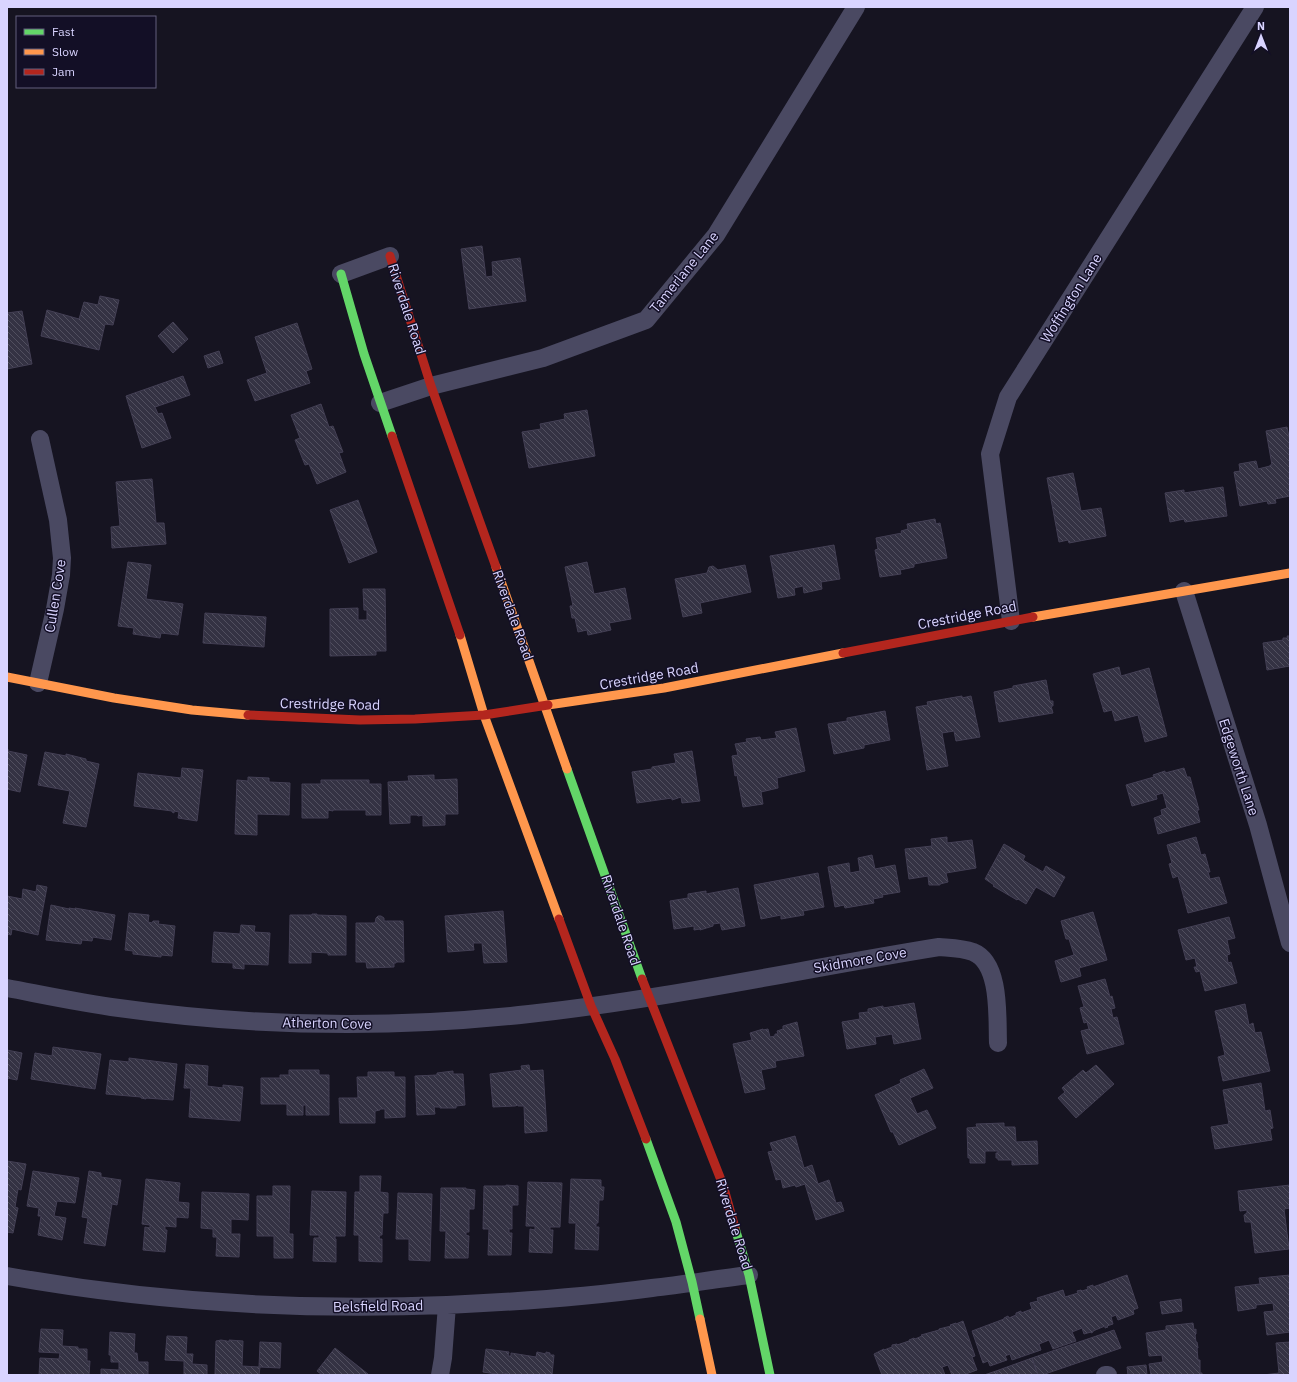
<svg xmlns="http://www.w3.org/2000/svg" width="1297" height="1382" viewBox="0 0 1297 1382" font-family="'IBM Plex Sans',sans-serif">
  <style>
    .building { fill: url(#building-back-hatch); stroke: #433f54 }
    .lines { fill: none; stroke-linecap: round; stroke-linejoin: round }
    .street { stroke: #4a4962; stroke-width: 18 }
    .fast { stroke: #63d668; stroke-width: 9 }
    .slow { stroke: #ff974d; stroke-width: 9 }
    .jam { stroke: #b3261e; stroke-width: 9 }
    .labels { text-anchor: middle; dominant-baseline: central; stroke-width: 3; stroke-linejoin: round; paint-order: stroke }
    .street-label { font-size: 14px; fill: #d9d4ff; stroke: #130f26 }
  </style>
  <defs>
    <pattern id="building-back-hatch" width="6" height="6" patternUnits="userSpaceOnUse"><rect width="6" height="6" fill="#343243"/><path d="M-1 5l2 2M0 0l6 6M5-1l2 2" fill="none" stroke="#514f5f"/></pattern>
  </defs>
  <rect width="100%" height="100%" fill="#161421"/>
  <path class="building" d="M482,246L486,277L493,276L492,262L520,258L526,301L469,309L461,249Z
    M100,296L119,300L113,325L105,324L99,350L41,336L47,310L79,319L84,302L98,305Z
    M22,311L32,364L7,369V313Z
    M173,322L188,339L173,353L158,336Z
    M297,323L312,369L306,371L310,383L255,401L247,380L267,373L255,337Z
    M219,351L223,363L208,368L204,356Z
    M183,376L190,395L155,407L158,414L162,413L171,438L142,448L126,396Z
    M321,404L329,427L333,426L343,452L339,453L346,472L317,484L309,464L305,465L295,440L300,438L291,415Z
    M587,410L595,456L529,468L522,432L541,429L540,424L565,419L564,414Z
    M1287,427L1290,442V496L1275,499L1276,503L1268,504L1267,501L1240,506L1234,472L1240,471L1239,464L1256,461L1258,469L1270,466V465H1272L1266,431Z
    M1073,473L1081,511L1101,508L1106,536L1069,543L1068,540L1059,542L1047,478Z
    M152,479L156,523H164L166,544L112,548L111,527L120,526L116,482Z
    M1223,487L1227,516L1185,522L1184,519L1170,522L1165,493L1184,490V493Z
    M358,500L377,552L349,563L330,510Z
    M935,519L936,524L940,523L947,558L914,564V567L900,570L901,574L880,577L875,550L878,549L876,538L902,533L901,531L908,529L907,524Z
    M834,545L840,579L821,582L822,589L804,593L803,586L794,588L795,595L778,598L770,556Z
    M128,562L151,565L146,599L183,604L178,635L161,633L160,638L133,634L134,628L118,626Z
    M587,562L594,594L625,588L631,619L609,623L611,630L588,635L587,630L578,632L575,618H572L570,606H573L565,567Z
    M745,565L751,592L700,603L702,613L683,617L675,579L707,573L709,567L713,566L718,570Z
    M363,589H385L386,651H376V655L330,656V609L358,608V620H367V610H364Z
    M205,613L266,617L264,647L203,643Z
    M1287,636H1290V666L1267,670L1263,643L1283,640V638H1288Z
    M1119,667L1121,676L1149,668L1167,736L1145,742L1138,715L1115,721L1112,710L1104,712L1093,674Z
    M1046,680L1050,701H1053V706H1051L1053,713L999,722L994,692L1013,688V686Z
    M962,696V698L971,696L980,737L956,741L954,731L942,733L948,766L927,770L916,707L928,705L927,702Z
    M885,711L890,740L864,745V748L834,754L828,724L847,721V718Z
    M796,728L805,771L777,778L778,788L761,792L763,804L743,807L737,775L735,776L732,756L738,755L735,744L747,742L746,739L760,737L761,740L777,738L775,732Z
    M7,749H8V751L27,755L20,792L7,789Z
    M692,751L700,801L682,803L681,797L672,800V798L637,803L632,772L652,769V767L676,763L674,754Z
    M45,752L66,756V754L86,759V761L99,764L86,827L63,823L70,791L38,785Z
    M182,768L203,770L197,821L178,818L179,812L174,811V813L172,812V811L134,806L138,773L181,778Z
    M1184,768L1187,777H1190L1199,810H1197L1200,822L1158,834L1154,818L1162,815L1161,810L1167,808L1163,793L1156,795L1157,799L1132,806L1126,785L1154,777L1153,775L1165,771V773Z
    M434,775V780L457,779L458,814H445V825L423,826V815L418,816L417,815H410V823L390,824L388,782L409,781L408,776Z
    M248,777L269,778V782L290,783L289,815L257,814V835L235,834L237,780L248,781Z
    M321,780H369V784H381V815H366V810H333V811L328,810V818H302V784H321Z
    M947,837V843L972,840L976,868L946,873L948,882L940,884V885H929L928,876L909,879L905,849L932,846L931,839Z
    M1196,837L1201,855L1205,854L1210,872H1208L1210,879L1219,877L1227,903L1188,913L1178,876L1173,878L1169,864L1172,863L1167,845Z
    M1004,844L1025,856L1023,860L1043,872L1046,866L1065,877L1054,897L1036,887L1026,904L1018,899L1017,900L993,886L994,885L985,879Z
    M872,855L875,869L895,865L900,892L882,895L883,897L873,899L874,903L845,908L844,905L835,907L828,867L849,863L850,873L860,871L858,858Z
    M818,873L824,907L803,911L804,915L781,919V915L761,919L754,885Z
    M37,885L47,887L38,935L12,929L11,935L7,934V896L22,899L23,889L36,892Z
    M738,888L745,926L722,930L720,923L713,924V926L700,930V929L694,930V926L674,929L670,901L688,898V894L706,891V894Z
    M51,905L69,909V908L75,909V908L115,915L111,940L93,937L92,941L82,940L81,944L46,940Z
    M503,911L507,962L484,963L482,943H473L474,950L448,952L445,916Z
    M1093,912L1107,960L1079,968L1081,976L1061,982L1055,961L1074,955L1069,939H1066L1061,921Z
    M129,913L149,915L148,922L152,923L153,921H159L158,924L175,926L172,956L161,955V957L133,954V951L125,950Z
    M312,914H317V915L346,916V955H328V953L311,952V963H289L290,915H312Z
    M378,916H381L384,918V921H403L404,962H396V963H394V967L367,968L366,962H356V923H375L376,918Z
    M1229,917L1235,938L1227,940L1230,954L1227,955L1228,963L1231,962L1237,983L1205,991L1200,971L1196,972L1194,967H1197L1195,958L1186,960L1178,930Z
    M241,925L255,926L254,932L270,933L268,965L244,964V969L233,968V963L212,962L214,932L240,934Z
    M1105,979L1110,997L1112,996L1115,1008L1111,1009L1113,1018L1117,1017L1124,1044L1087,1054L1081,1031L1089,1029L1087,1022L1084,1023L1080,1008L1084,1007L1078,986Z
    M914,1003L921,1039L894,1044L892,1034L875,1037L876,1044L847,1049L842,1022L860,1019L859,1013L868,1012V1009L883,1006V1008Z
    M1245,1004L1249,1025L1253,1023L1255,1033L1261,1032L1270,1071L1223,1081L1218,1057L1225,1055L1215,1011Z
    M797,1022L804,1056L775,1061L776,1067L761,1070L765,1089L745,1093L733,1044L752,1040L750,1033L763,1029V1030L768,1029L770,1037L775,1036V1034H778L777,1031L783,1029V1026Z
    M53,1047L101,1054L95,1089L31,1079L35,1053L52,1056Z
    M7,1050L22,1053L17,1080L7,1078Z
    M129,1058L177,1064L173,1100L146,1098V1099L141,1098V1097L106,1094L110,1060L129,1062Z
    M186,1064L208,1066L207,1086L223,1088V1085L243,1087L240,1121L189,1117L191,1088H184Z
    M529,1065L530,1071L543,1070L547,1131L525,1133L524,1106H518V1105L515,1106L493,1107L490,1074L522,1070L521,1066Z
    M1096,1065L1114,1084L1076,1118L1058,1098L1065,1092L1062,1088L1083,1070L1086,1073Z
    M924,1069L933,1088L910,1098L917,1114L927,1110L936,1128L899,1145L893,1132H891L875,1095L901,1083L900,1080Z
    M289,1070H319V1075H329V1115H306V1105H303V1115H287V1104H261V1078H280V1075H289Z
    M453,1071V1074H463L465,1105L456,1106V1108H440V1107H434L435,1114L417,1115L415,1076L437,1075V1073Z
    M368,1072H394V1077H405V1117L385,1118V1109H380V1110L375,1111V1123H340L339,1098H358L357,1077H368Z
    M1261,1083L1265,1111L1270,1110L1273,1128L1270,1129L1272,1140L1215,1149L1211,1127L1229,1124L1223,1090Z
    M1004,1123V1127H1015L1016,1142L1037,1141L1038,1164L1012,1165V1160H998V1158H996V1153H998V1151H985V1163H970V1158H968L967,1128L977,1127L976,1124Z
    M795,1136L804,1168L812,1165L818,1184L829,1180L836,1203L841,1202L844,1211L816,1220L805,1184L796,1187L795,1185L783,1188L781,1179L776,1180L768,1152L773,1151L770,1143Z
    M7,1161L26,1164L21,1190L18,1189L15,1207L18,1208L13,1233L7,1232Z
    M33,1171L79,1178L75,1203L57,1201L54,1216L66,1218L62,1240L38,1235L41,1216H38L39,1208L27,1206Z
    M89,1171L101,1173V1177L121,1180L117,1205L112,1204L105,1246L84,1243L88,1218L82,1217Z
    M360,1176H381L380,1192L388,1193V1213H383L382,1235H380L379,1239H382V1262L359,1261V1235H354L355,1192H360Z
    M146,1179L180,1183L178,1202L189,1203L188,1218L176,1217V1227L165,1226V1230H167L165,1252L143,1250L145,1227L150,1228V1225L142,1224Z
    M571,1179L601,1180V1187H604L603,1200H599L598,1223H596V1227H599L598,1250L575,1249L576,1223H569Z
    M528,1182L562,1183L560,1227H550V1230H553L552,1253L529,1252L530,1229L535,1230V1226H526Z
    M506,1185L518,1186V1205H512V1229H509V1233H512L511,1255H488L489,1229H483L484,1186H506Z
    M1290,1185V1208L1284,1209L1289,1249L1255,1253L1251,1222H1245L1244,1215L1247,1213V1210L1240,1211L1238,1191Z
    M273,1186H290L289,1234H293V1258H274V1236H257V1196H273Z
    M441,1188H466V1189L475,1190L474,1209H469V1232H466V1235L469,1236L468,1258H445L446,1231H440Z
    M312,1191L346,1192L345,1236H335V1239H336V1262L313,1261L314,1238H319V1235H310Z
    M202,1192L249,1194L248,1220L231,1219V1234H240L239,1257L216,1256L217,1237H213V1229L201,1228Z
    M398,1193L432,1194L430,1261L409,1260V1239H396Z
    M1127,1275L1138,1308L1133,1310L1134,1314L1118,1320L1116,1315L1111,1317L1113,1324L1107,1326L1108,1327L1105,1328V1326L1093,1331V1332L1091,1333V1332L1084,1334L1082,1328L1072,1332L1076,1341L1053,1349L1049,1340L1039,1344L1041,1350L1012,1360L1010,1354L1005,1356L1007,1360L990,1366L988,1361L983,1363L972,1331L1004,1319V1318L1008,1316L1009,1318L1016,1315V1313L1021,1311V1313L1032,1309L1030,1303L1038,1301L1037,1298L1063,1290L1065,1297L1078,1293L1077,1291L1081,1290L1082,1291L1088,1289L1087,1287L1093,1285V1287Z
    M1290,1275V1332L1267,1335L1264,1312L1274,1311L1273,1303L1256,1305V1308L1238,1311L1235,1287L1260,1284L1259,1278Z
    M1181,1299L1182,1311L1162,1314L1160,1302Z
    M963,1321L975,1356L972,1357L977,1370L963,1375H952L948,1365L942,1367L945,1375H882L874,1354L884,1349V1350L892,1347V1345L897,1344V1345L909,1341V1340L914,1338L915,1339L922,1336L921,1335L939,1330V1329L951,1326L950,1325L956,1323V1324Z
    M1193,1323L1194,1330L1196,1329V1334L1195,1335L1196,1342H1197L1198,1348H1197L1198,1360H1200V1373H1202V1375H1151L1149,1364L1163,1362L1162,1355L1149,1356L1146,1333L1166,1330V1326Z
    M41,1329L63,1330L62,1346L78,1347V1349H87V1361H90L89,1375H39L40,1358L59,1359L60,1353L39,1352Z
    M1114,1330L1121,1348L1042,1375H1038L1032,1358Z
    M110,1332L135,1334L134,1353H137L138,1362H148V1375H101V1369L119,1370V1362H111V1355H109Z
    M167,1336L187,1337L186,1354H193L192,1364L207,1365V1375H170H184V1361L165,1360Z
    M221,1340L227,1341L229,1342V1340L243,1341L242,1366L259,1367L260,1342L281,1343L280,1368L260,1367L259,1375H215L216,1341Z
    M1290,1342V1375H1263L1279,1373L1276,1343Z
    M335,1348L368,1374L367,1375H322L317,1371Z
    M486,1349L509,1352L508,1356H511V1353L536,1357L537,1352L546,1354V1352L550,1353V1355H554L552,1375H507L508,1374L503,1373V1375L483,1372Z
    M1032,1358L1038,1375H998L996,1371Z
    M1146,1365L1147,1375H1128L1127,1367Z
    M996,1371L998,1375H984Z"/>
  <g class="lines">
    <path class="street" d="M341,274L390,256
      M380,403L431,386L543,358L646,320L716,235L856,7
      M1184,591L1258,825L1290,943
      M1011,621L990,454L1008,397L1255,7
      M38,683L55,609L61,575L62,558L58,520L40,439
      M7,988C44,995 81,1003 119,1008C254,1027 393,1029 529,1014C667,999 802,969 939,947C951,948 962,948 973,952C1001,963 997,1018 998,1043
      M7,1276C152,1302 300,1311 447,1305C515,1302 585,1297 652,1288C685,1284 717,1279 749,1275
      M440,1375L443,1358L447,1305
      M1105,1375H1108"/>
    <path class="fast" d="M341,274L364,354L392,436
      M567,769L642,979
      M646,1139L676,1222L692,1282L700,1319
      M735,1228L749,1275L770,1375"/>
    <path class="slow" d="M496,567L567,769
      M1033,617L1290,573
      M460,635L484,715L559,919
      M7,677L114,698L192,710L248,715
      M548,705L664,688L843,653
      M700,1319L712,1375"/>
    <path class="jam" d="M390,256L431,386L496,567
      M392,436L460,635
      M843,653L1033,617
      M248,715L360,720L415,719L484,715L548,705
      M559,919L591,1006L615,1059L646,1139
      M642,979L723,1185L735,1228"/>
  </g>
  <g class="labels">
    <g class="street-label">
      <text transform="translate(684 272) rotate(-51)">Tamerlane Lane</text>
      <text transform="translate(1071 298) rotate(-58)">Woffington Lane</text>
      <text transform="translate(407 309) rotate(72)">Riverdale Road</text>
      <text transform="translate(55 596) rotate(-81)">Cullen Cove</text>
      <text transform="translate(513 615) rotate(70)">Riverdale Road</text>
      <text transform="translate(967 615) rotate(-11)">Crestridge Road</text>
      <text transform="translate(649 676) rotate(-10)">Crestridge Road</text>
      <text transform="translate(330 704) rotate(1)">Crestridge Road</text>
      <text transform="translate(1239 767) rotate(72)">Edgeworth Lane</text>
      <text transform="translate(621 920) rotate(71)">Riverdale Road</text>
      <text transform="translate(860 960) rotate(-10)">Skidmore Cove</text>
      <text transform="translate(327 1023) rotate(1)">Atherton Cove</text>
      <text transform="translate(734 1224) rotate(73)">Riverdale Road</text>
      <text transform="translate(378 1306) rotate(-1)">Belsfield Road</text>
    </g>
  </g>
  <rect width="1297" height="1382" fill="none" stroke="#d9d4ff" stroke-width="16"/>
  <rect x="16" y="16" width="140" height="72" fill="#130f26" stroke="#625e7d"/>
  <rect x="24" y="29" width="20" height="6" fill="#63d668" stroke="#625e7d"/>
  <text x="52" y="36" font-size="12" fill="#d9d4ff">Fast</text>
  <rect x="24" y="49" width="20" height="6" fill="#ff974d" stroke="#625e7d"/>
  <text x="52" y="56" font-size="12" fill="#d9d4ff">Slow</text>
  <rect x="24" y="69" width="20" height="6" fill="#b3261e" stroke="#625e7d"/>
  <text x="52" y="76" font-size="12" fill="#d9d4ff">Jam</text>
  <g transform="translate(1261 36)" stroke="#130f26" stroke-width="3" paint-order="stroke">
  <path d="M0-3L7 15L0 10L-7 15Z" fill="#d9d4ff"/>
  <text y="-6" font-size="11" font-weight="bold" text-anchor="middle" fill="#d9d4ff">N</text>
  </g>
</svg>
